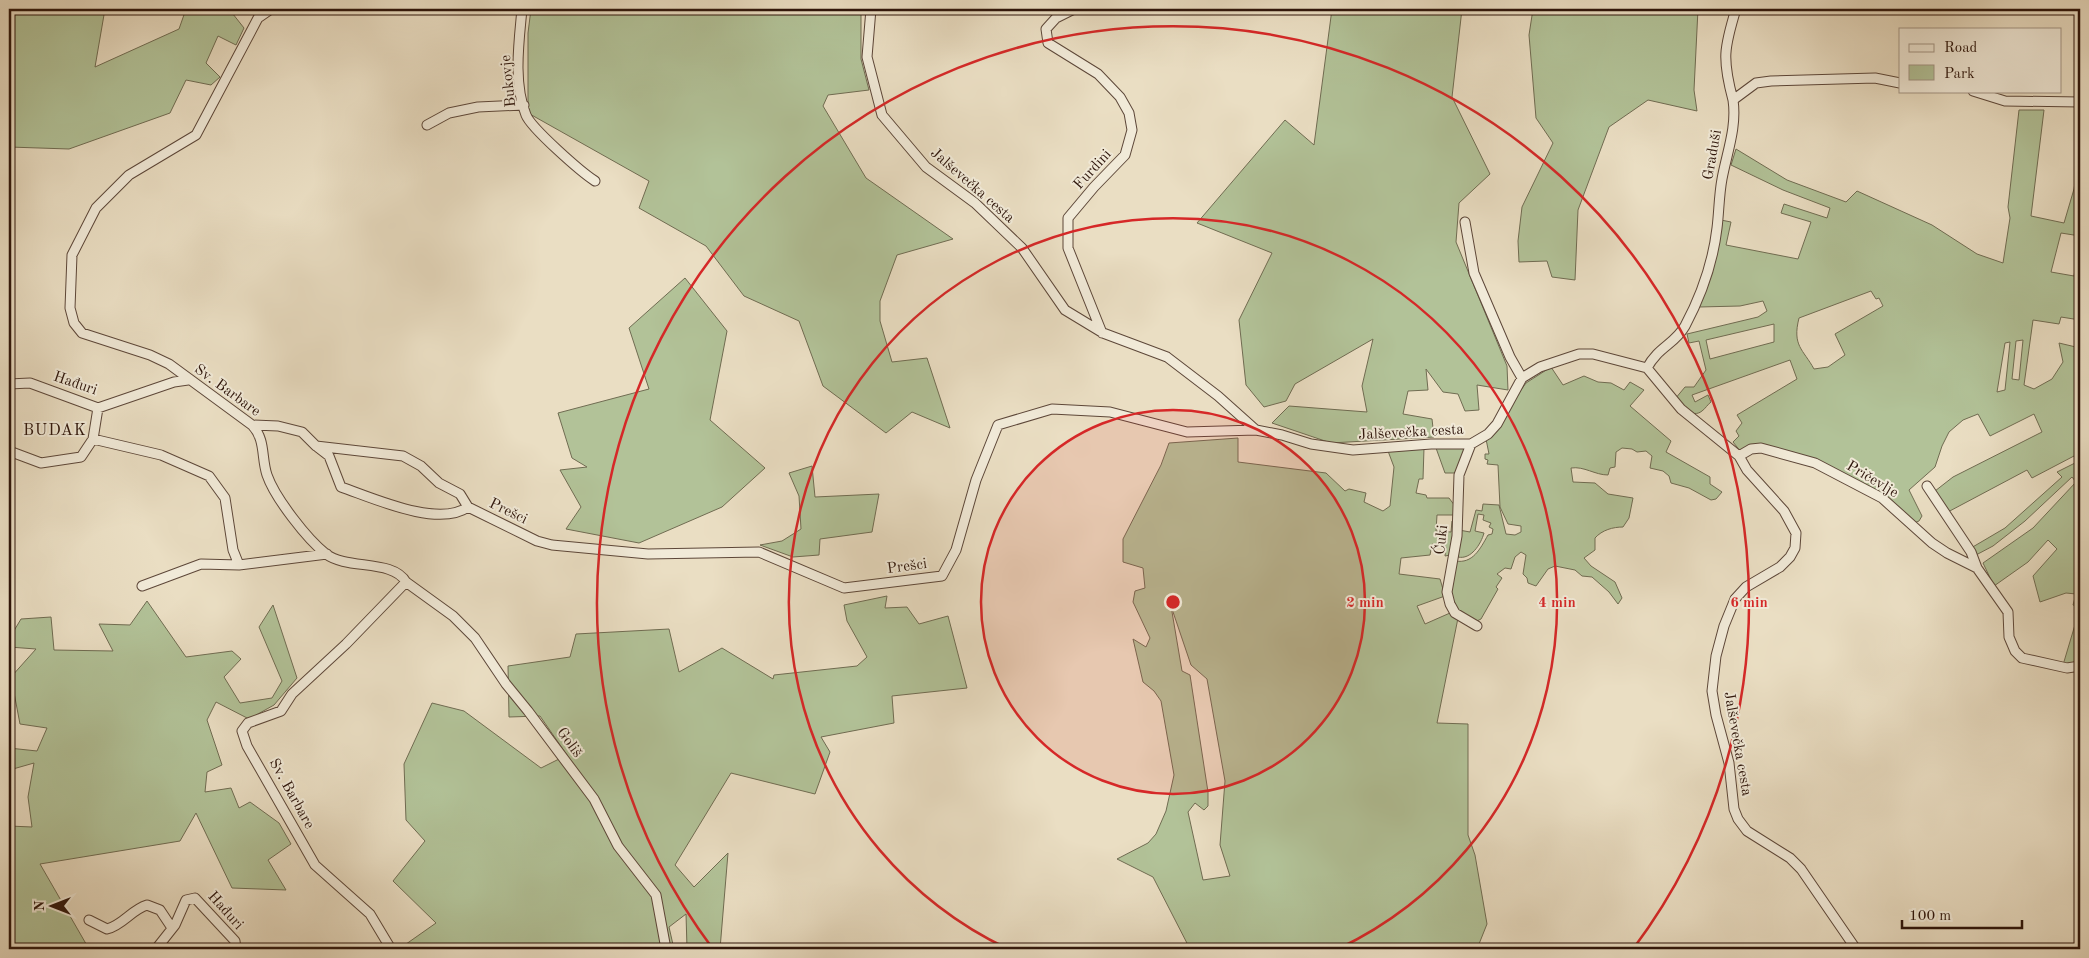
<svg xmlns="http://www.w3.org/2000/svg" width="2089" height="958" viewBox="0 0 2089 958" font-family="'Old Standard TT',serif">
  <style>
    .green { fill: #b2c298; stroke: #706c52; fill-rule: evenodd }
    .lines { fill: none; stroke-linecap: round; stroke-linejoin: round }
    .minor-casing { stroke: #5d4739; stroke-width: 11 }
    .minor { stroke: #f1ead8; stroke-width: 9 }
    .ring { fill: none; stroke: #d62828; stroke-width: 2.5 }
    .labels { text-anchor: middle; dominant-baseline: central; stroke-width: 4; stroke-linejoin: round; paint-order: stroke }
    .street-label { font-size: 15px; fill: #2e150b; stroke: #f1ead8 }
    .neighbourhood-label { font-size: 16px; letter-spacing: 1px; fill: #2e150b; stroke: #f1ead8 }
    .centre { fill: #d62828; stroke: #f1ead8; stroke-width: 2.5 }
    .ring-label { font-size: 15px; text-anchor: middle; font-weight: bold; fill: #d62828; stroke: #f1ead8; stroke-width: 4; stroke-linejoin: round; paint-order: stroke }
  </style>
  <rect width="100%" height="100%" fill="#eadec3"/>
  <filter id="stains"><feTurbulence type="fractalNoise" baseFrequency=".004" numOctaves="4"/><feColorMatrix values="0 0 0 0 .2 0 0 0 0 .09 0 0 0 0 .02 0 0 0 .5 -.17"/></filter>
  <radialGradient id="worn" r=".72"><stop offset=".6" stop-color="#630" stop-opacity="0"/><stop offset="1" stop-color="#630" stop-opacity=".3"/></radialGradient>
  <path class="green" d="M9,9H105L95,67L179,29L186,9H229L244,28L236,45L218,36L206,63L220,77L211,85L186,80L170,113L69,149L9,147Z
    M531,9H863L861,14V59L869,90L828,95L823,106L866,178L953,239L897,255L880,301V321L892,362L927,358L950,428L912,412L886,433L823,386L799,321L744,296L706,246L639,208L649,181L528,113V33Z
    M1332,9H1462L1452,97L1490,174L1459,203L1456,242L1507,366L1508,390L1477,385L1479,410L1465,411L1458,394L1443,392L1426,369L1428,390L1408,391L1403,414L1432,419L1434,437L1331,443L1272,423L1289,406L1367,412L1362,386L1373,339L1295,384L1286,401L1264,407L1246,385L1239,320L1272,253L1197,223L1285,120L1314,145Z
    M1533,9H1698L1694,90L1697,111L1648,100L1609,127L1578,210L1575,280L1552,277L1547,261L1519,262L1518,241L1522,207L1553,143L1536,118L1529,35Z
    M2019,110H2044L2031,216L2064,223L2074,189L2080,149V320L2061,317L2059,324L2033,320L2024,385L2034,389L2052,379L2063,362L2059,343L2080,348V664L2063,665L2080,608L2073,605L2076,594L2066,593L2040,602L2033,576L2057,549L2048,540L2028,562L1994,586L1983,563L2033,528L2076,482L2072,477L2025,521L1993,546L1976,555L1971,548L2005,528L2062,477L2057,472L2077,462L2074,456L2032,478L2027,470L1946,513L1935,491L1953,477L2042,432L2034,414L1990,436L1978,414L1963,420L1949,432L1942,446L1935,467L1909,490L1922,516L1919,521L1914,523L1886,497L1768,448L1741,452L1733,442L1739,436L1736,431L1742,423L1737,415L1797,379L1790,360L1692,395L1695,402L1708,395L1711,402C1707,405 1706,408 1702,411C1692,419 1682,406 1675,399L1685,387H1694L1706,370L1699,341L1689,343L1687,334L1758,317L1767,311L1763,301L1740,306L1699,307L1721,220L1731,222L1726,245L1798,259L1811,222L1781,213L1784,204L1827,218L1830,208L1783,190L1731,165L1736,149L1787,180L1846,202L1857,191L1932,225L1977,254L2003,263L2010,218L2008,207ZM2061,233L2080,236L2074,276L2051,272ZM1871,291L1876,299L1879,298L1883,306L1835,334L1845,355L1828,367L1814,369C1803,349 1792,346 1799,318ZM1774,324V342L1710,359L1706,340ZM2023,340L2019,380L2012,379L2016,341ZM2010,342L2005,390L1997,392L2005,343Z
    M685,278L727,331L710,420L765,468L722,507L639,543L566,529L581,507L560,470L587,467L572,458L558,413L649,389L629,328Z
    M1551,367L1563,385L1584,376L1598,382L1611,383L1624,390L1630,382L1644,390L1630,406L1671,441L1666,452L1710,477V484L1722,492L1716,499L1711,500L1689,488L1671,483L1669,476L1663,471L1650,468L1652,456L1646,451L1637,452L1632,449L1622,448L1616,452L1615,467L1610,468L1608,475C1595,475 1584,466 1571,468L1573,482L1595,483L1608,494L1633,498L1629,518L1623,527C1613,527 1602,530 1595,538V550L1584,558L1591,566L1615,582L1622,598L1618,604L1609,592L1592,577L1582,576L1575,570L1555,566L1548,569L1536,586L1528,583L1527,578L1523,574L1526,555L1521,552L1515,557L1511,569L1505,568L1497,574L1502,578L1496,587L1498,589L1481,619L1477,621L1457,612L1449,592L1455,561C1473,564 1480,549 1488,535L1492,534L1493,529L1489,527L1491,523L1483,520L1484,515L1478,514L1475,531L1484,533C1481,544 1471,560 1458,557V553L1459,530L1470,532L1476,510L1482,511L1483,504L1499,505L1506,534L1515,535L1521,532V526L1508,524L1500,507L1498,465L1487,464L1488,460L1485,459V454H1489L1486,439L1526,383Z
    M1238,438V462L1326,473L1345,491L1349,489L1366,493L1364,502L1383,511L1390,506L1394,467L1388,451L1424,448L1423,479H1419L1416,493L1426,495L1427,498H1449L1455,506L1456,515H1437L1436,531L1451,532L1452,521H1456L1450,555L1445,556L1446,547L1437,542L1436,545L1432,544L1430,555L1401,558L1399,574L1440,579L1445,596L1417,606L1425,624L1450,613L1458,618L1437,723L1468,724V835L1475,855L1487,924L1477,949H1190L1153,877L1117,859L1148,843L1156,834L1166,811L1174,775L1161,701L1154,691L1143,682L1133,639L1146,647L1150,638L1133,602L1135,591L1145,588L1143,568L1123,562V539L1161,465L1169,443ZM1171,606L1191,665L1207,679L1225,781L1220,845L1230,876L1203,880L1188,812L1195,803L1204,810L1208,806V792L1190,675L1182,671Z
    M1466,446L1458,473H1445L1436,448Z
    M812,466L815,497L879,494L872,532L820,539L819,555L793,557L760,545L782,541L801,529L799,496L789,473Z
    M887,596L885,608L907,607L919,624L948,616L967,688L892,696L894,723L821,737L830,752L815,794L731,773L675,865L694,887L728,853L720,949L687,948L686,914L669,927L674,949H399L436,923L393,881L425,841L406,820L404,764L432,703L464,711L541,768L567,755L540,716L509,717L508,666L570,657L576,634L669,629L679,672L722,648L773,679L774,675L857,666L867,657L847,621L844,605Z
    M147,601L186,657L232,651L241,659L224,677L240,703L272,698L282,681L259,627L273,605L297,678L274,705L249,719L216,702L207,720L222,765L207,772L205,792L231,788L239,808L250,802L279,823L291,844L268,860L286,890L232,888L196,813L180,841L40,864L89,949H9V826L32,827L28,797L34,763L13,769L9,763V748L37,751L47,728L20,724L11,677L36,649L9,647V634H12L21,619L51,617L54,650L113,651L99,624L130,625Z"/>
  <g class="lines">
    <g class="minor-casing">
      <path id="minor" d="M271,9L258,18L196,135L129,175L96,208L72,255L70,308L74,323L82,333L150,355L169,364L252,425C266,440 261,457 267,475C275,498 307,539 326,554C347,570 393,559 406,582L346,644L292,694L281,711L248,723L242,731L247,746L315,865L370,914L391,949
        M522,9C519,42 513,83 526,115C531,128 581,172 595,181
        M871,9L867,57L882,115L926,167L975,203L1022,248L1065,310L1103,333L1167,357L1218,396L1256,430
        M1074,9L1056,18L1046,29L1048,43L1098,74L1120,97L1129,113L1132,130L1125,155L1094,187L1068,218V248L1102,333
        M1973,91L2005,101L2080,102
        M1733,100C1722,59 1724,48 1736,9
        M427,125L449,113L478,107L524,105
        M1465,222L1474,273L1510,357L1522,378
        M1647,368C1658,347 1675,344 1685,326C1701,296 1713,262 1717,228C1719,212 1719,195 1722,179C1727,152 1737,127 1733,100L1756,83L1771,81L1875,78L1900,83
        M9,384L30,383L98,408L174,382L188,380
        M252,425L278,426L302,432L316,446L403,456L421,466L439,483L460,494L468,507L537,541L552,545L648,554L759,552L844,588L942,576L956,550L976,480L998,425L1052,409L1110,412L1187,432L1256,430L1282,435L1311,444L1353,450L1431,444H1471L1488,434L1497,424L1522,378L1540,367L1579,354H1593L1647,368L1681,409L1739,456L1747,470L1784,511L1796,533L1795,548L1790,557L1780,567L1746,587L1735,599L1724,626L1716,656L1712,691L1716,715L1729,763L1734,809L1738,819L1747,831L1790,858L1801,869L1856,949
        M93,439L98,408
        M1471,444L1459,475L1457,536L1447,592L1450,604L1455,613L1477,626
        M316,446L329,456L341,487C373,498 438,528 468,507
        M9,451L41,463L81,457L93,439L161,455L209,476L225,498L233,550L239,565L327,554
        M1739,456L1751,449L1761,448L1815,463L1882,498L1932,543L1947,553L1977,568
        M1927,486L1971,552L1977,568L2008,612L2009,637L2015,651L2022,658L2067,668L2080,666
        M406,582L453,616L475,638L506,684L528,711L594,799L618,846L656,895L666,949
        M142,586L201,564L239,565
        M89,920L107,929C123,925 131,910 147,905L160,910L172,928
        M156,949L175,925L186,900L195,898L235,941L236,949"/>
    </g>
    <use href="#minor" class="minor"/>
  </g>
  <circle cx="1173" cy="602" r="192" fill="#d62828" fill-opacity=".12"/>
  <g class="ring">
    <circle cx="1173" cy="602" r="192"/>
    <path d="M1008 949A384 384 0 1 1 1338 949"/>
    <path d="M713 949A576 576 0 1 1 1633 949"/>
  </g>
  <g class="labels">
    <g class="street-label">
      <text transform="translate(509 81) rotate(-96)">Bukovje</text>
      <text transform="translate(1713 155) rotate(-80)">Graduši</text>
      <text transform="translate(1093 170) rotate(-48)">Furdini</text>
      <text transform="translate(972 186) rotate(41)">Jalševečka cesta</text>
      <text transform="translate(75 384) rotate(19)">Hađuri</text>
      <text transform="translate(227 391) rotate(36)">Sv. Barbare</text>
      <text transform="translate(1411 433) rotate(-3)">Jalševečka cesta</text>
      <text transform="translate(1872 480) rotate(31)">Pričevlje</text>
      <text transform="translate(508 512) rotate(26)">Prešci</text>
      <text transform="translate(1442 540) rotate(-83)">Ćuki</text>
      <text transform="translate(907 567) rotate(-8)">Prešci</text>
      <text transform="translate(569 743) rotate(54)">Goliš</text>
      <text transform="translate(1737 744) rotate(80)">Jalševečka cesta</text>
      <text transform="translate(291 794) rotate(61)">Sv. Barbare</text>
      <text transform="translate(225 911) rotate(48)">Hađuri</text>
    </g>
    <g class="neighbourhood-label">
      <text x="55" y="431">BUDAK</text>
    </g>
  </g>
  <circle cx="1173" cy="602" r="8" class="centre"/>
  <g class="ring-label">
    <text x="1365" y="607">2 min</text>
    <text x="1557" y="607">4 min</text>
    <text x="1749" y="607">6 min</text>
  </g>
  <rect width="2089" height="958" fill="none" stroke="#eadec3" stroke-width="30"/>
  <rect x="10" y="10" width="2069" height="938" fill="none" stroke="#2e150b" stroke-width="2.5"/>
  <rect x="15" y="15" width="2059" height="928" fill="none" stroke="#2e150b"/>
  <rect x="1899" y="28" width="162" height="65" fill="#f1ead8" stroke="#a39586"/>
  <rect x="1909" y="44" width="25" height="8" fill="#f1ead8" stroke="#a39586"/>
  <text x="1944" y="52" font-size="15" fill="#2e150b">Road</text>
  <rect x="1909" y="65" width="25" height="15" fill="#b2c298" stroke="#a39586"/>
  <text x="1944" y="78" font-size="15" fill="#2e150b">Park</text>
  <g transform="translate(52 906) rotate(270)" stroke="#f1ead8" stroke-width="4" paint-order="stroke">
  <path d="M0-4L9 19L0 12L-9 19Z" fill="#2e150b"/>
  <text y="-8" font-size="14" font-weight="bold" text-anchor="middle" fill="#2e150b">N</text>
  </g>
  <path d="M1902 920v8h120v-8" fill="none" stroke="#2e150b" stroke-width="2.5"/>
  <text x="1909" y="920" font-size="15" fill="#2e150b" stroke="#f1ead8" stroke-width="4" paint-order="stroke">100 m</text>
  <rect width="100%" height="100%" filter="url(#stains)"/>
  <rect width="100%" height="100%" fill="url(#worn)"/>
</svg>
